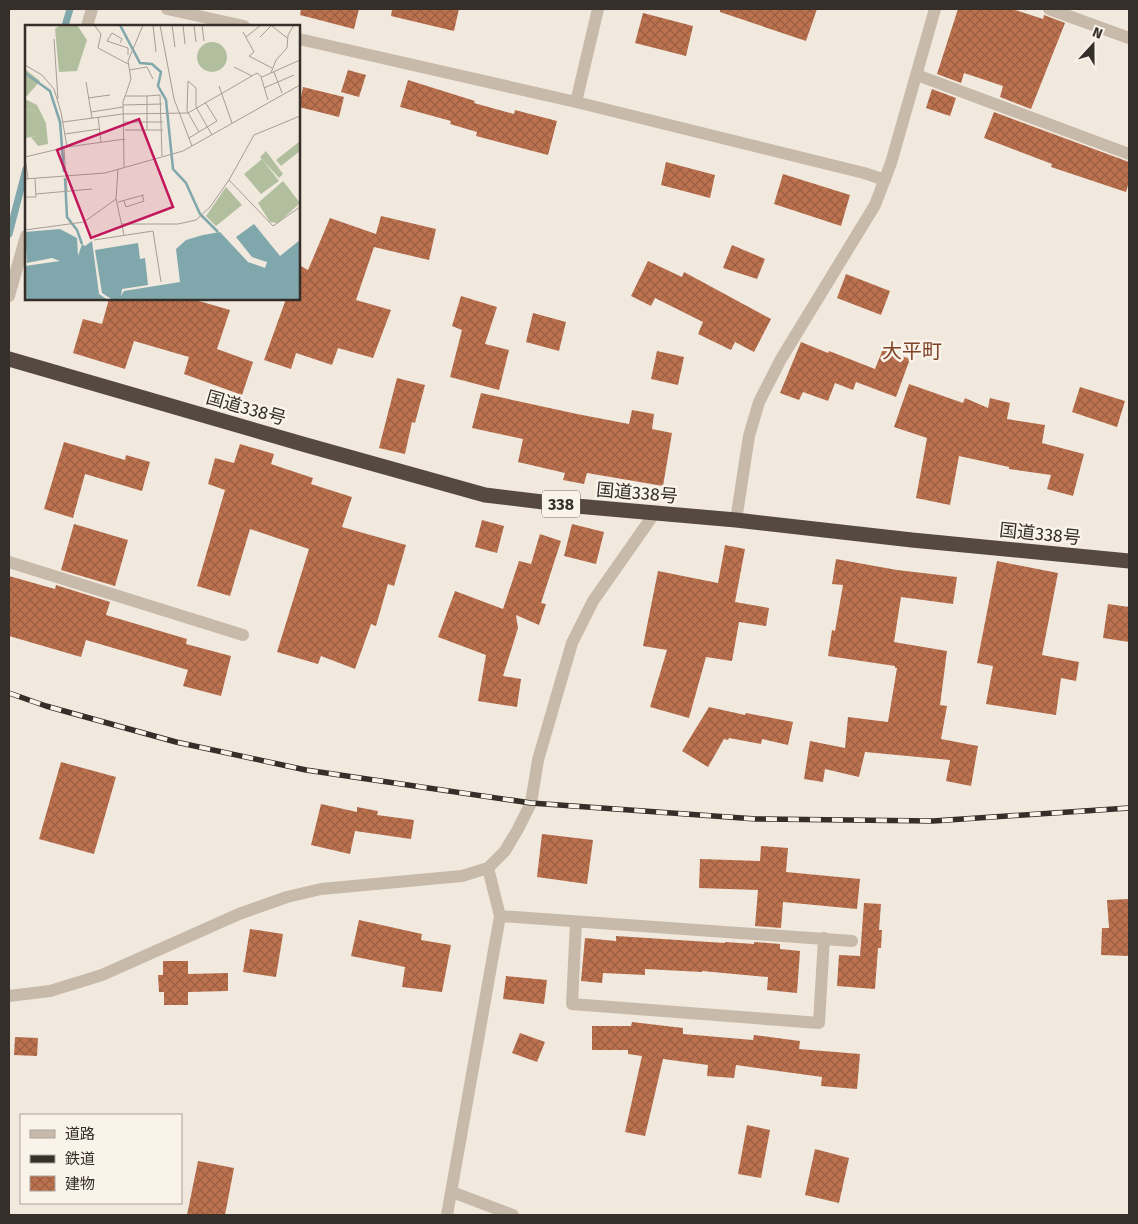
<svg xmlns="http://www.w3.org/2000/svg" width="1138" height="1224" viewBox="0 0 1138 1224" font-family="'Fira Sans','Noto Sans JP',sans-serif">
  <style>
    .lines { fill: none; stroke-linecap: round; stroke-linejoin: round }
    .stream { stroke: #7fa7ac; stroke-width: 7 }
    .building { fill: url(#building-cross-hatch) }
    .minor { stroke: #c8baaa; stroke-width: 12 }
    .highway { stroke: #564941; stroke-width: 15 }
    .rail-casing { stroke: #362e29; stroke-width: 5.5 }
    .rail { stroke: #f9f3ea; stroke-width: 4; stroke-dasharray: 11; stroke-linecap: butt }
    .labels { text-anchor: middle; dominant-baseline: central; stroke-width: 5; stroke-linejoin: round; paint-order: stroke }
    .shield { fill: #f9f3ea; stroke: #706963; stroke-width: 1 }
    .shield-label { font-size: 16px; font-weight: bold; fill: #362e29 }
    .street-label { font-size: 18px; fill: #362e29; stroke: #f9f3ea }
    .quarter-label { font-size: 20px; fill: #804328; stroke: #f9f3ea }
    .inset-river { fill: none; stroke: #7fa7ac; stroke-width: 2.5 }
    .inset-road { fill: none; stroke: #a69e96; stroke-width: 1 }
    .view { fill: #c2185b; fill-opacity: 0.15; stroke: #c2185b; stroke-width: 2.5 }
    .inset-edge { fill: none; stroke: #362e29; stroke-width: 2.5 }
  </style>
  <defs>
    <pattern id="building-cross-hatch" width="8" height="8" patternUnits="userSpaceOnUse" patternTransform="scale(1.25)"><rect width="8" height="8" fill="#bd724f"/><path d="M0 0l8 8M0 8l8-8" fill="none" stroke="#9a5e42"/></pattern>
  </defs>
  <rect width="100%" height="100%" fill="#f1e9de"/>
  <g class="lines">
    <path class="stream" d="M65,26L70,9
      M9,234L26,169"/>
  </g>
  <path class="building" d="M301,9H359L354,29L300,15Z
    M392,9H459L454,31L391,16Z
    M720,9H817L806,41L720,12Z
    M958,9H1012L1043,19L1044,15L1065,23L1031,109L1000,97L1003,86L964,73L961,83L937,74Z
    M643,13L693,26L686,56L635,43Z
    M348,70L366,75L359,97L341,92Z
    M408,80L475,101L474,103L514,114L515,110L557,121L548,155L476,136L477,132L450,124L451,121L400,107Z
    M303,87L344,97L339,117L299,107Z
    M932,89L956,98L950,116L926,108Z
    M994,112L1129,162V182L1126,192L1051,167L1052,164L984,138Z
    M666,162L715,175L710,198L661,185Z
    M783,174L850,195L841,226L774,204Z
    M381,216L436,229L429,260L374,247L356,300L391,310L373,358L338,348L332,365L296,353L291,369L264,360L286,299H299V265L308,270L330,218L376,234Z
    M732,245L765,259L757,279L723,268Z
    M648,261L682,277L684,272L771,319L754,352L735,342L731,350L698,334L703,322L655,298L651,306L631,296Z
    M846,274L890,291L881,315L837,298Z
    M461,296L497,307L485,344L509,350L499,390L450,377L462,330L452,326Z
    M109,299H192L230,310L217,349L253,362L242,395L184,374L189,357L134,341L125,369L73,353L83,319L102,324Z
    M533,313L566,322L559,351L526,342Z
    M801,342L828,353L829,351L875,369L883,349L910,359L896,397L856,382L853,390L835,383L828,401L803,392L799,400L780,393Z
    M657,351L684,357L678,385L651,379Z
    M397,378L425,385L415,423L412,422L405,454L379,448Z
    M909,384L963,403L965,398L988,408L990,398L1010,403L1007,419L1045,425L1042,443L1084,454L1073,496L1047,489L1051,475L1009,469V467L959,456L950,505L916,498L927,438L894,427Z
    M1080,387L1125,401L1117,427L1072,412Z
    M481,393L577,414L629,424L632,410L654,414L652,429L672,433L663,486L587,473L584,484L563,480L565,473L518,462L523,439L472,428Z
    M64,442L125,460L126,455L150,462L142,491L85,474L73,518L44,509Z
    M240,444L274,454L271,464L313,478L311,484L352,497L342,527L406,545L394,586L388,584L376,626L371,624L355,669L321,656L318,664L277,652L309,549L250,529L230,596L197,586L225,490L208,484L215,458L234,463Z
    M482,520L504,526L497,553L475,547Z
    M74,524L128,540L115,586L61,570Z
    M572,524L604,532L596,564L564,556Z
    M540,534L561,541L541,603L546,604L539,625L516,615L518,628L503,676L521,679L517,707L478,701L486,655L438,637L455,591L503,609L519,561L531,564Z
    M725,545L745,549L735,602L769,608L766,626L739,622L732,661L706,657L689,718L650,707L667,650L643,646L658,571L718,583Z
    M836,559L897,570L957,577L953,604L901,597L894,642L947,651L940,705L947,706L941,739L978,746L971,786L946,781L950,760L865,752L859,777L825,769L823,782L804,779L810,741L845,748L848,717L888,722L897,668H895V666L828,656L832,630L835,631L843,585L832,584Z
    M997,561L1058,573L1042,655L1079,662L1076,681L1061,678L1056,715L986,704L993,666L977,663Z
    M9,576L55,589L56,585L110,602L106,615L187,639L186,644L231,656L221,696L183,686L188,670L86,640L81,657L9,636Z
    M1108,604L1129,607V642L1103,638Z
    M709,707L745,715L746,713L793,722L788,745L762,739L761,744L729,738L728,740L724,739L708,767L682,751Z
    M61,762L116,777L94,854L39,839Z
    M321,804L357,812V807L378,811L377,815L414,820L411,839L355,831L350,854L311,845Z
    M542,834L593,840L587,884L537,877Z
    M761,846L788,848L786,872L860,879L857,909L783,902L781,928L755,926L758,890L699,888L700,859L760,861Z
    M1129,899V956L1101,955L1102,928H1109L1107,900Z
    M864,903L881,904L879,930H882L881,948H878L875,989L837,986L839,955L860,956Z
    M359,920L422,934L421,940L451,945L442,992L402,987L405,967L351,956Z
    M250,929L283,934L276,977L243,972Z
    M616,936L725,943V942L754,944V942L780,944V949L800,951L797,993L767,990L768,977L702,971V972L645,969V975L603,973L602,983L581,981L585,938L616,941Z
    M163,961H188V974L228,973V991L188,992V1005H164V992H159L158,975H163Z
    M506,976L547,980L544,1004L503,999Z
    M632,1022L683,1028V1034L753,1040L754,1035L800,1041L799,1049L860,1054L857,1089L821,1086L822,1077L736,1065L734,1078L707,1076L708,1065L663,1059L645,1136L625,1132L642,1056L628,1054V1050H592V1026H631Z
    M520,1033L545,1042L537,1062L512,1053Z
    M15,1037L38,1038L37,1056L14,1055Z
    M747,1125L770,1130L761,1178L738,1174Z
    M815,1149L849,1158L839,1203L805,1195Z
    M198,1161L234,1168L225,1215H187Z"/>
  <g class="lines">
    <path class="minor" d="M167,9L244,26
      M1049,9L1129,38
      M87,26L92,9
      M299,39L576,102L864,173L885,180
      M917,75L1129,154
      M576,102L598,9
      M9,296L26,236
      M736,520L749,436L759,402L781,359L875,205L891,163L935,9
      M9,562L243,635
      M500,916L852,941
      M576,922L572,1004L819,1023L824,938
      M9,996L50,991L102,975L239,914L287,897L321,889L462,876L488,868L505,851L518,829L531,803L538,760L572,643L593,601L654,514
      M452,1192L513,1215
      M447,1215L500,916L488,868"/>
    <path class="highway" d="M9,359L306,445L485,495L576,506L736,520L912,540L1129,561"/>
    <g class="rail-casing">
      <path id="rail" d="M9,693L46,706L176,742L306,770L531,803L756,819L933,821L1129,808"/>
    </g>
    <use href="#rail" class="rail"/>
  </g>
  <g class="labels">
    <rect class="shield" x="542" y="490.5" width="38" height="27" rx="4"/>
    <g class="shield-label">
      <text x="561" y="504">338</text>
    </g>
    <g class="street-label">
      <text transform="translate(246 408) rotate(16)">国道338号</text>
      <text transform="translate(637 493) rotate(5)">国道338号</text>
      <text transform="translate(1040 534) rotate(6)">国道338号</text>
    </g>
    <g class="quarter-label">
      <text x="912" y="351">大平町</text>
    </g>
  </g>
  <g transform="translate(25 25)">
    <rect width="275" height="275" fill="#f1e9de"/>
    <path d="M275,116V126L256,141L251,135ZM241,126L258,149L254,153L235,132ZM258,156L275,178L253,198L245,197L233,178ZM201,162L217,180L191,201L181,191Z" fill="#b2bf9f"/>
    <path d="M0,44L15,56L2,71L0,70ZM7,84L12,89V111L0,113V85Z" fill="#b2bf9f"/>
    <path d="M0,74L12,80L21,98L23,119L13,121L6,112L12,111V89L7,84L0,85Z" fill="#b2bf9f"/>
    <path d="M35,0H52L62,15L52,46L34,47L30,4ZM172 32a15 15 0 1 1 30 0a15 15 0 1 1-30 0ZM237,134L254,156L236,169L219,149Z" fill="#b2bf9f"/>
    <path d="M229,199L255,231L275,215V275H88L77,268L70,225L113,218L115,234L120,233L123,260L97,264L96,271L99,266L155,257L151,224L161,215L178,210L195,207L223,237L240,243L242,237L227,232L211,212ZM35,204L52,213L53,231L57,219L60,221L67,216L74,269L83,275H0V241L35,236L27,233L2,238L0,207Z" fill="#7fa7ac"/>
    <path class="inset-river" d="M95,0L115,38L127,39L136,47L133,61L141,75L148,144L161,158L175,189L193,207M0,48L25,66L35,97L39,147M40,153L42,192L52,205L57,219"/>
    <path class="inset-road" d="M69,0L76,9L73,23L103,39M128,0L131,27M135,0L149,74L167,121M147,0L150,22M158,0L160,19M169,0L171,17M177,0L179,16M247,1L262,13M218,7L229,27L224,31L247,43M221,12L236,0M235,12L246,1M29,14L33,74M95,18L97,14L87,8L82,16L103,23V30M0,40L17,50L29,64L36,87L42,122M209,42L227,51M104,45L122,42L128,54M249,47L257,68M246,48L251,35L262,23L263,10L269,0M236,52L243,75M61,57L67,93M194,61L207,98M239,63L269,50M100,71H122V105M122,71L135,70L137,131M63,73L85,70M98,80L137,79M66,87L98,82M73,92L76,117M38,97L98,89L163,88L232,48L237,52L275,35M99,97H138M100,105H138M174,107L162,86L163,56L171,63V82L187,110M40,109L74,104M164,113L192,96L180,77M39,123L42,166M0,132L42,122L100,114M1,139L3,154M99,142L98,77L106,54L103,36L118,0M93,144L91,174L99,210M0,154L80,148L158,126L275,60M204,155L229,110L275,91M11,169L67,164M0,172H11L10,154M99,176L101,182L119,176L117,170M93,177L119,170M97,199H153L171,195L185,182L204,155L248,201L275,182M0,205L59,197L91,174M69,215L128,206L136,257"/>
    <path class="view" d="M114,94L148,182L66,213L32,125Z"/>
    <rect width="275" height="275" class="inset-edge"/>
  </g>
  <rect width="1138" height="1224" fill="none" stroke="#362e29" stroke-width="20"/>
  <rect x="20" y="1114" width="162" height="90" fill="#f9f3ea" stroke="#aba49d"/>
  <rect x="30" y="1130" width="25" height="8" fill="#c8baaa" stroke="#aba49d"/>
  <text x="65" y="1139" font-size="15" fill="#362e29">道路</text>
  <rect x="30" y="1155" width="25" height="8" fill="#362e29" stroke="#aba49d"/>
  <text x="65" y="1164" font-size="15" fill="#362e29">鉄道</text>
  <rect x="30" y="1176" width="25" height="15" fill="url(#building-cross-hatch)" stroke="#aba49d"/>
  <text x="65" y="1189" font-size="15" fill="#362e29">建物</text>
  <g transform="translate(1093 45) rotate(21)" stroke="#f9f3ea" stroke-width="4" paint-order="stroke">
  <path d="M0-4L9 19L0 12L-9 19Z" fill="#362e29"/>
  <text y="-8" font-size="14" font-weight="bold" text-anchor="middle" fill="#362e29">N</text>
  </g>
</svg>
